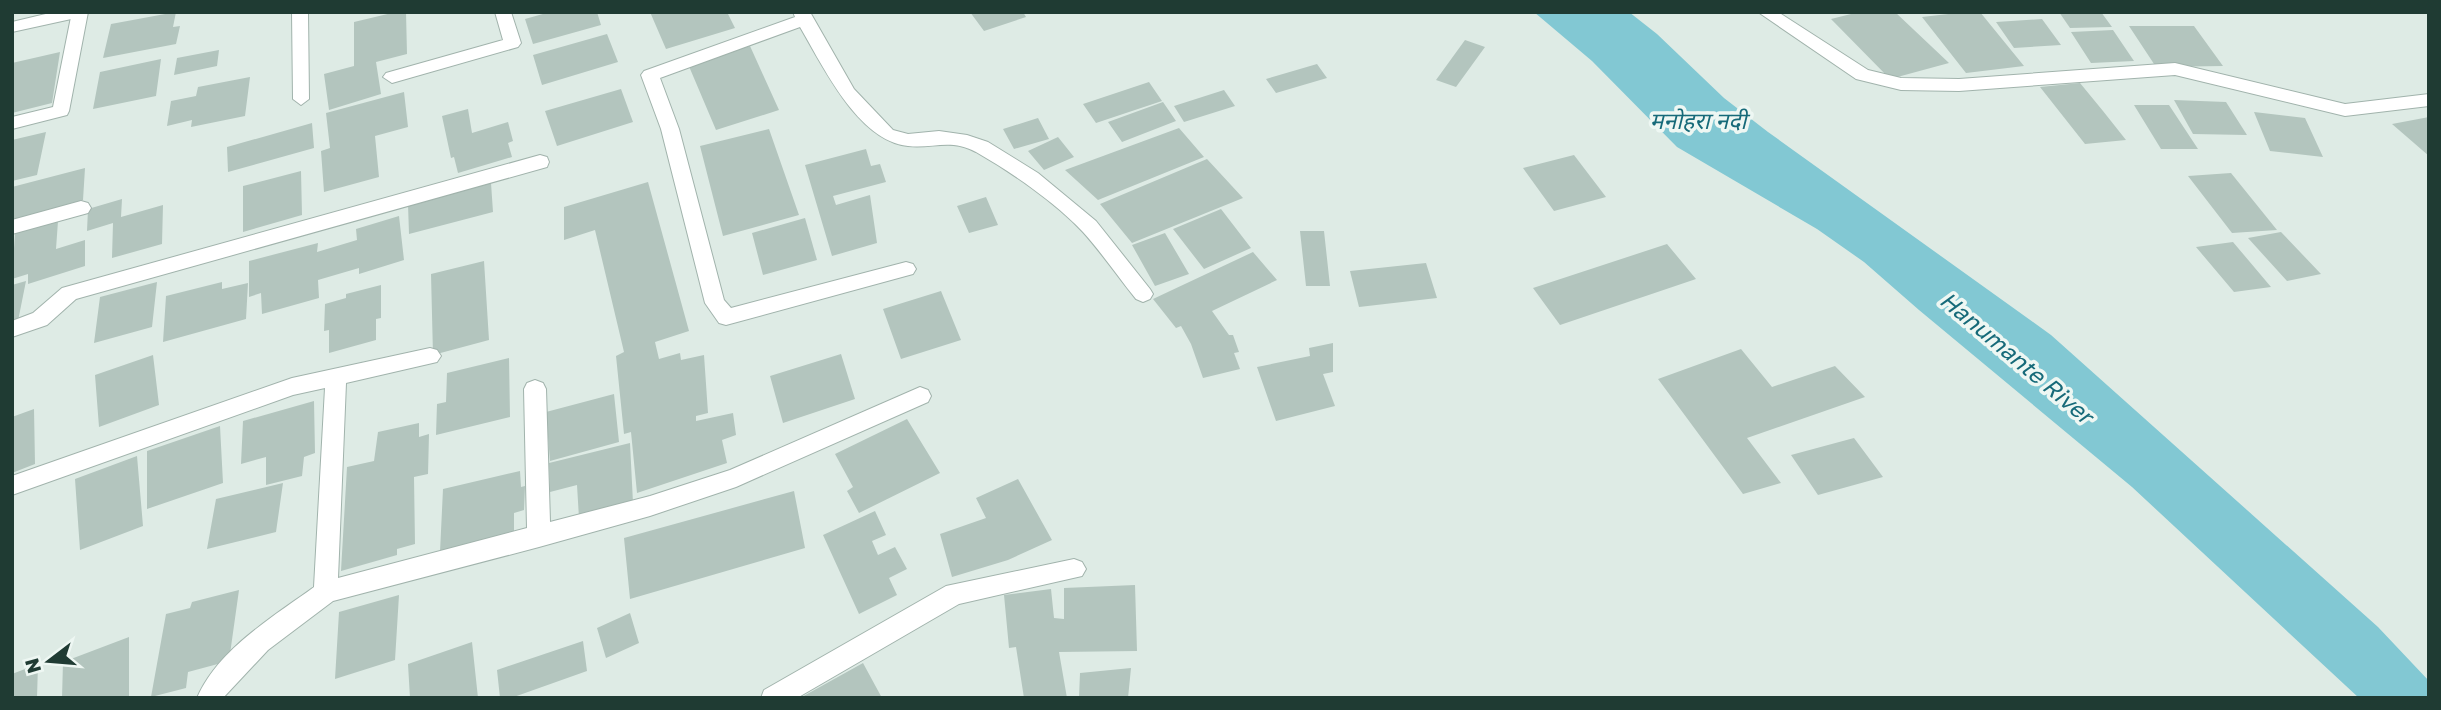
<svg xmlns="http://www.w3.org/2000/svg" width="2441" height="710" viewBox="0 0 2441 710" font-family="'Golos Text','Noto Sans Devanagari',sans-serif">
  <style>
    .water { fill: #82c8d3 }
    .building { fill: #b3c5be }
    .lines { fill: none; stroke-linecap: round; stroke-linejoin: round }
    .lane-casing { stroke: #a1b3ac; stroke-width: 2 }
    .street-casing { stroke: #a1b3ac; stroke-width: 2 }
    .lane { fill: #fff; fill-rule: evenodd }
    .street { fill: #fff; fill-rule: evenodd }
    .labels { text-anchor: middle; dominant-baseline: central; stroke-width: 7; stroke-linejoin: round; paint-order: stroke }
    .water-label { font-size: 23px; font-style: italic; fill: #166a79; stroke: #eef7f3 }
  </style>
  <rect width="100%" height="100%" fill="#deebe5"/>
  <path class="water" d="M1534,12H1629L1657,34L1724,98L1768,132L2051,335L2378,627L2429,681V698H2359L2132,487L1919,310L1864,262L1817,229L1677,147L1592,61Z"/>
  <path class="building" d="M176,12L173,27L180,26L176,44L103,58L111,24Z
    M396,12H406L407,54L376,62L381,94L329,110L324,74L354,66V22Z
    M550,12H597L601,25L533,44L525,19Z
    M650,12H727L735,28L666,49Z
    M970,12H1023L1026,17L984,31Z
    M1859,12H1895L1949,63L1890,79L1831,19Z
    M1966,12H1980L2024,66L1966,73L1922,17Z
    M2059,12H2101L2112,27L2070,28Z
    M2042,19L2061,45L2014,48L1996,22Z
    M2129,26H2194L2223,66L2156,67Z
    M2113,30L2134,61L2091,63L2071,32Z
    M607,34L618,62L542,85L533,55Z
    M1465,40L1485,47L1456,87L1436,80Z
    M750,46L779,110L716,130L688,64Z
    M219,50L217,66L174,75L177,58Z
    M60,52L52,103L12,113V63Z
    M161,59L156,96L93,109L100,72Z
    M1317,64L1327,78L1276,93L1266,79Z
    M250,77L245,116L191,127L192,120L167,126L171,101L196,96L198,87Z
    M1149,82L1162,101L1096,123L1083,104Z
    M2080,83L2103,111L2126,140L2085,144L2040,87Z
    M621,89L633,122L557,146L545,111Z
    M1224,90L1235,106L1184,122L1174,106Z
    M404,92L408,127L375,136L379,177L324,192L321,151L330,148L326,113Z
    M2174,100L2226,102L2247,135L2193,134Z
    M1163,102L1176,121L1122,142L1108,122Z
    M2134,105H2169L2198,149H2161Z
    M468,109L472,133L508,122L513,141L508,143L512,157L458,173L454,157L451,158L442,116Z
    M2254,112L2305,118L2323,157L2270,151Z
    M2429,117V156L2392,124Z
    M1038,118L1049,139L1014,149L1003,129Z
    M312,123L314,148L228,172L227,147Z
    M1179,128L1204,157L1098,200L1065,170Z
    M769,129L799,215L723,236L700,146Z
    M46,132L37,175L12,181V140Z
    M1058,137L1074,157L1044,170L1028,151Z
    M866,149L871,166L880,164L886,182L833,196L836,205L870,195L877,243L832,256L805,165Z
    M1574,155L1606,197L1554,211L1523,168Z
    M1207,159L1243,198L1132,243L1100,204Z
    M85,168L83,200L12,222V187Z
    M301,171L302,215L243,232V186Z
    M2231,173L2277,230L2232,233L2188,176Z
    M648,182L689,331L655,342L659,359L680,353L681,360L704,355L708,413L696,416V421L733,413L736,435L722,440L727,463L637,493L631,432L624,434L616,356L624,352L595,230L564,240V207Z
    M491,183L493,212L409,234L408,204Z
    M986,197L998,225L969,233L957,206Z
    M122,199L121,217L163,205L162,244L112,258L113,223L87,231L88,209Z
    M1221,209L1251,248L1204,269L1173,229Z
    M399,216L404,260L359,274V268L318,280L319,298L262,314L261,293L249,297V261L318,243L317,252L357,240L356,229Z
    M805,218L817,260L763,275L752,233Z
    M58,221L56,249L85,240V266L28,284V274L12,279L15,233Z
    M1300,231H1324L1330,286H1306Z
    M2281,232L2321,274L2287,281L2248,238Z
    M1165,233L1189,274L1155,286L1132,245Z
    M2233,242L2271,287L2234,292L2196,247Z
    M1667,244L1696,279L1560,325L1533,288Z
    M1253,252L1277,280L1212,311L1229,335H1233L1239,352L1234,353L1240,369L1203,378L1191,344L1181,326L1176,328L1153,299Z
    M484,261L489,340L433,355L431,274Z
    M1426,263L1437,298L1359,307L1350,271Z
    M26,281L18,321L12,322V285Z
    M157,282L152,327L94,343L100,297Z
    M222,282V289L248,283L246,319L163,342L166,296Z
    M381,285V318L376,319V340L329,353V330L324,331L325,304L346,298V294Z
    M941,291L961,340L901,359L883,309Z
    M1333,343V372L1323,374L1335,406L1276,421L1257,367L1310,356L1309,348Z
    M1741,349L1772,387L1835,366L1865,397L1747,438L1781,483L1743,494L1658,379Z
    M841,354L855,399L783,423L770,376Z
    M153,355L159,405L99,427L95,375Z
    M509,358L510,417L436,435L437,404L446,402L447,373Z
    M614,394L619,442L550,461L546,412Z
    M314,401L315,453L304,457L302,476L266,485V457L241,464L243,421Z
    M34,409L35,464L12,473V417Z
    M907,419L940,473L859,513L847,491L853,487L835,454Z
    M419,423V437L429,434L428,474L414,477L415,544L397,549V555L341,571L347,467L374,461L378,432Z
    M220,426L223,483L147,509V451Z
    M1854,438L1883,477L1818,495L1791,455Z
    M630,443L633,503L579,518L577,485L550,492L549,463Z
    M137,456L143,526L80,550L75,479Z
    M520,471L521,487L525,486L524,510L514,513V534L440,552L443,489Z
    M1018,479L1052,540L1008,560L952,577L940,534L986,518L976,498Z
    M283,483L276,532L207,549L216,499Z
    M794,491L805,548L630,599L624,538Z
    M875,511L886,535L872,541L878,555L895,547L907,569L889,578L897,595L859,614L823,535Z
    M1135,585L1137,651L1059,652L1067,698H1024L1016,647L1009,648L1004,595L1051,589L1054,618L1064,619V588Z
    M239,590L229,661L188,672L186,688L151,697L166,614L190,608L192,602Z
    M399,595L395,660L335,679L339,612Z
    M630,613L639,643L606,658L597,628Z
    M129,637V698H62L63,662Z
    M583,641L587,671L511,698H500L497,670Z
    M472,642L478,698H410L408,664Z
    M863,663L882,698H800Z
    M38,664L37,698H12V674Z
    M1131,668L1128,698H1079L1080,673Z"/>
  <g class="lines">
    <g class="lane-casing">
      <path id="lane" d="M72,12H88L69,111L67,115L12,129V117L53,107Z
        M292,12H308L309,99L301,105L293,99Z"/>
    </g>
    <g class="street-casing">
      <path id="street" d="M54,12H87L85,16L12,32V22Z
        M495,12H511L521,43L518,47L392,83L383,77L386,73L503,40Z
        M793,12H810L854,89L893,130L908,134L939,131L967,135L988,142L1038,173L1096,221L1150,289L1153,294L1150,299L1143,302L1136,299C1118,277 1102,253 1083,232C1055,202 1011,172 976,152C950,138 933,149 908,146C858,141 823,66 800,27L660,78L679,129L724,300L731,308L906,262L913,264L916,269L913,274L726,325L719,323L705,303L661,129L641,75L644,71L795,17Z
        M1758,12H1778L1868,70L1901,78L1959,79L2175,63L2345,104L2429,94V106L2345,116L2175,75L1959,91L1901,90L1856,79Z
        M540,155L547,157L549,162L547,167L76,299L47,325L12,337V321L33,313L62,288Z
        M81,201L88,203L91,208L88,213L12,234V220Z
        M430,348L437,350L441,356L437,362L346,383L338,578L527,528L524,389L527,383L535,380L543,383L546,389L550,522L650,496L730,470L920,387L928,390L931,396L928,402L736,487L650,516L539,547L333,601L268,650L223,698H197C218,649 273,617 314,587L325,388L293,395L12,495V476L292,378Z
        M1074,559L1082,562L1086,569L1082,576L959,604L797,698H761L764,690L946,586Z"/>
    </g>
    <use href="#lane" class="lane"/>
    <use href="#street" class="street"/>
  </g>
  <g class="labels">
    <g class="water-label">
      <text x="1698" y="120">मनोहरा नदी</text>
      <text transform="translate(2017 357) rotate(40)">Hanumante River</text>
    </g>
  </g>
  <rect width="2441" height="710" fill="none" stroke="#1f3b33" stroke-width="28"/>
  <g transform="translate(49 661) rotate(254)" stroke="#eef7f3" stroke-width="5" paint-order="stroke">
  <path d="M0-5L12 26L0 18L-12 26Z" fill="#1f3b33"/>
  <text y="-10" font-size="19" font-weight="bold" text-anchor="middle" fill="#1f3b33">N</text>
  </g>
</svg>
